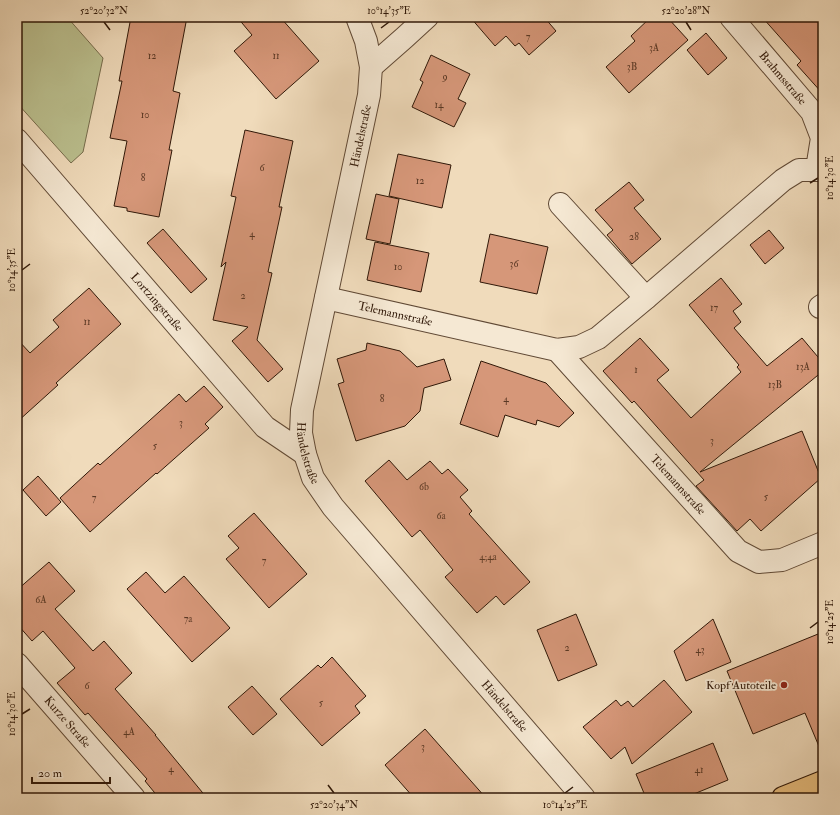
<svg xmlns="http://www.w3.org/2000/svg" width="840" height="815" viewBox="0 0 840 815" font-family="'IM FELL Double Pica',serif">
  <style>
    .green { fill: #bbc08f; stroke: #766c4c }
    .building { fill: #d69779; stroke: #301808 }
    .lines { fill: none; stroke-linecap: round; stroke-linejoin: round }
    .street-casing { stroke: #604935; stroke-width: 24 }
    .primary-casing { stroke: #301808; stroke-width: 24 }
    .street { stroke: #f5e8d3; stroke-width: 22 }
    .primary { stroke: #e8be7e; stroke-width: 22 }
    .ticks { fill: none; stroke: #301808; stroke-width: 1.5 }
    .poi-dot { fill: #8f2418; stroke: #f5e8d3; stroke-width: 1.5 }
    .labels { text-anchor: middle; dominant-baseline: central; stroke-width: 3.5; stroke-linejoin: round; paint-order: stroke }
    .number-label { font-size: 10px; fill: #5a3824 }
    .street-label { font-size: 12px; fill: #301808; stroke: #f5e8d3 }
    .poi-label { font-size: 12px; fill: #301808; stroke: #f5e8d3; text-anchor: end }
    .neatline { fill: none; stroke: #301808; stroke-width: 1.5 }
    .ticks-label { font-size: 10px; text-anchor: middle; fill: #301808 }
  </style>
  <rect width="100%" height="100%" fill="#f0dbbb"/>
  <filter id="stains"><feTurbulence type="fractalNoise" baseFrequency=".005" numOctaves="4"/><feColorMatrix values="0 0 0 0 .2 0 0 0 0 .09 0 0 0 0 .02 0 0 0 .5 -.17"/></filter>
  <radialGradient id="worn" r=".72"><stop offset=".6" stop-color="#630" stop-opacity="0"/><stop offset="1" stop-color="#630" stop-opacity=".3"/></radialGradient>
  <path class="green" d="M17,17H67L103,58L83,152L71,163L17,103Z"/>
  <path class="building" d="M131,17H187L173,91L180,93L169,150H172L159,217L127,211V208L114,206L127,141L110,138L122,81H119Z
    M237,17H280L319,61L276,99L234,51L252,35Z
    M470,17H544L556,31L529,55L519,43L515,46L506,36L495,46Z
    M651,17H667L688,40L629,93L606,67L635,41L631,36Z
    M762,17H823V94L797,65L801,61Z
    M706,33L727,58L708,75L687,50Z
    M431,55L470,74L458,99L466,103L454,127L412,107L423,82L420,80Z
    M245,130L293,141L279,207H282L268,272L272,273L257,340L283,369L268,382L232,341L248,327L213,320L226,262L221,267L236,197L231,196Z
    M398,154L451,165L442,208L389,196Z
    M629,182L644,200L634,208L661,239L632,264L607,235L613,230L595,210Z
    M376,194L399,199L390,244L366,239Z
    M163,229L207,279L191,293L147,243Z
    M769,230L784,248L765,264L750,245Z
    M490,234L548,247L537,294L480,282Z
    M375,242L429,253L421,292L367,280Z
    M721,278L742,304L733,311L741,322L734,328L767,366L802,338L823,363V371L700,472L802,431L821,478L761,531L750,519L737,531L696,486L704,480L634,401L632,403L603,371L640,338L669,370L657,380L691,418L741,372L737,367L739,365L689,305Z
    M89,288L121,324L56,383L58,385L17,422V339L30,353L59,327L53,320Z
    M367,343L400,351L417,367L444,359L451,380L424,388L420,411L405,426L356,441L338,384L344,382L337,359L366,350Z
    M481,361L546,383L574,413L559,427L537,420L536,425L505,415L498,437L460,424Z
    M204,386L223,407L205,424L209,428L157,474L156,473L90,532L60,498L98,463L100,465L179,394L186,402Z
    M389,460L407,480L430,461L442,474L448,469L468,490L460,497L472,511L469,514L530,582L504,605L496,596L477,613L445,577L453,570L420,530L412,537L365,481Z
    M38,476L61,502L46,516L23,490Z
    M254,513L307,574L269,608L226,559L239,548L228,536Z
    M49,562L75,591L55,609L93,651L104,641L132,673L115,689L156,735H155L207,798H159L145,781L147,779L88,713L85,715L57,683L75,668L43,631L32,641L17,624V590Z
    M146,572L165,593L184,576L230,628L192,662L127,589Z
    M576,614L597,665L558,681L537,630Z
    M713,619L731,662L686,681L674,651Z
    M823,632V756L805,713L753,734L727,671Z
    M332,657L366,696L355,706L360,713L322,746L280,699L318,665L321,668Z
    M664,680L692,712L632,764L625,747L611,759L583,727L616,700L621,706L628,701L633,707Z
    M252,686L277,714L253,735L228,707Z
    M425,729L486,798H414L385,765Z
    M713,743L728,780L684,798H646L636,774Z"/>
  <g class="lines">
    <g class="street-casing">
      <g id="street">
        <path id="s1" d="M357,17L366,41L371,67L369,95L302,410L301,433L305,454L313,478L333,507L584,798"/>
        <path id="s2" d="M731,17L812,112L822,138L817,169"/>
        <path d="M371,67L404,38L427,17"/>
        <path id="s3" d="M17,140L265,427L305,454"/>
        <path d="M560,204L646,298"/>
        <path id="s4" d="M326,298L557,350L579,347L598,338L646,298L783,180L799,170H823"/>
        <path d="M820,307L823,305"/>
        <path id="s5" d="M557,350L738,551L759,562L782,560L823,543"/>
        <path id="s6" d="M17,664L134,798"/>
      </g>
    </g>
    <g class="primary-casing">
      <path id="primary" d="M783,798L823,782"/>
    </g>
    <use href="#street" class="street"/>
    <use href="#primary" class="primary"/>
  </g>
  <path class="ticks" d="M104,22L110,30M686,22L691,30M381,28L389,22M810,183L818,178M22,270L30,264M810,628L818,622M22,714L30,709M328,785L334,793M565,793L573,787"/>
  <circle class="poi-dot" cx="784" cy="685" r="4"/>
  <g class="labels">
    <g class="number-label">
      <text x="528" y="37">7</text>
      <text x="654" y="48">3A</text>
      <text x="152" y="56">12</text>
      <text x="276" y="56">11</text>
      <text x="632" y="67">3B</text>
      <text x="445" y="77">9</text>
      <text x="439" y="105">14</text>
      <text x="145" y="115">10</text>
      <text x="262" y="168">6</text>
      <text x="143" y="178">8</text>
      <text x="420" y="181">12</text>
      <text x="252" y="234">4</text>
      <text x="634" y="237">28</text>
      <text x="514" y="264">36</text>
      <text x="398" y="267">10</text>
      <text x="243" y="296">2</text>
      <text x="714" y="308">17</text>
      <text x="87" y="322">11</text>
      <text x="803" y="367">13A</text>
      <text x="636" y="370">1</text>
      <text x="775" y="385">13B</text>
      <text x="382" y="399">8</text>
      <text x="506" y="399">4</text>
      <text x="181" y="423">3</text>
      <text x="712" y="441">3</text>
      <text x="155" y="446">5</text>
      <text x="424" y="487">6b</text>
      <text x="766" y="497">5</text>
      <text x="94" y="498">7</text>
      <text x="441" y="516">6a</text>
      <text x="488" y="557">4;4a</text>
      <text x="264" y="561">7</text>
      <text x="41" y="600">6A</text>
      <text x="188" y="619">7a</text>
      <text x="567" y="648">2</text>
      <text x="700" y="650">43</text>
      <text x="87" y="686">6</text>
      <text x="321" y="703">5</text>
      <text x="129" y="732">4A</text>
      <text x="423" y="747">3</text>
      <text x="171" y="769">4</text>
      <text x="699" y="770">41</text>
    </g>
    <g class="street-label">
      <text stroke="none"><textPath href="#s2" startOffset="80">Brahmsstraße</textPath></text>
      <text transform="translate(361 136) rotate(-78)">Händelstraße</text>
      <text stroke="none"><textPath href="#s3" startOffset="214">Lortzingstraße</textPath></text>
      <text stroke="none"><textPath href="#s4" startOffset="71">Telemannstraße</textPath></text>
      <text stroke="none"><textPath href="#s1" startOffset="446">Händelstraße</textPath></text>
      <text stroke="none"><textPath href="#s5" startOffset="181">Telemannstraße</textPath></text>
      <text stroke="none"><textPath href="#s1" startOffset="770">Händelstraße</textPath></text>
      <text stroke="none"><textPath href="#s6" startOffset="77">Kurze Straße</textPath></text>
    </g>
    <g class="poi-label">
      <text x="776" y="685">Kopf Autoteile</text>
    </g>
  </g>
  <rect width="840" height="815" fill="none" stroke="#f0dbbb" stroke-width="44"/>
  <path d="M32 777v6h78v-6" fill="none" stroke="#301808" stroke-width="2"/>
  <text x="38" y="777" font-size="12" fill="#301808" stroke="#f5e8d3" stroke-width="3" paint-order="stroke">20 m</text>
  <rect x="22" y="22" width="796" height="771" class="neatline"/>
  <g class="ticks-label">
    <text x="104" y="14">52°20'32"N</text>
    <text x="389" y="14">10°14'35"E</text>
    <text x="686" y="14">52°20'28"N</text>
    <text transform="translate(829 178) rotate(-90)" y="4">10°14'30"E</text>
    <text transform="translate(11 270) rotate(-90)" y="4">10°14'35"E</text>
    <text transform="translate(829 622) rotate(-90)" y="4">10°14'25"E</text>
    <text transform="translate(11 714) rotate(-90)" y="4">10°14'30"E</text>
    <text x="334" y="808">52°20'34"N</text>
    <text x="565" y="808">10°14'25"E</text>
  </g>
  <rect width="100%" height="100%" filter="url(#stains)"/>
  <rect width="100%" height="100%" fill="url(#worn)"/>
</svg>
